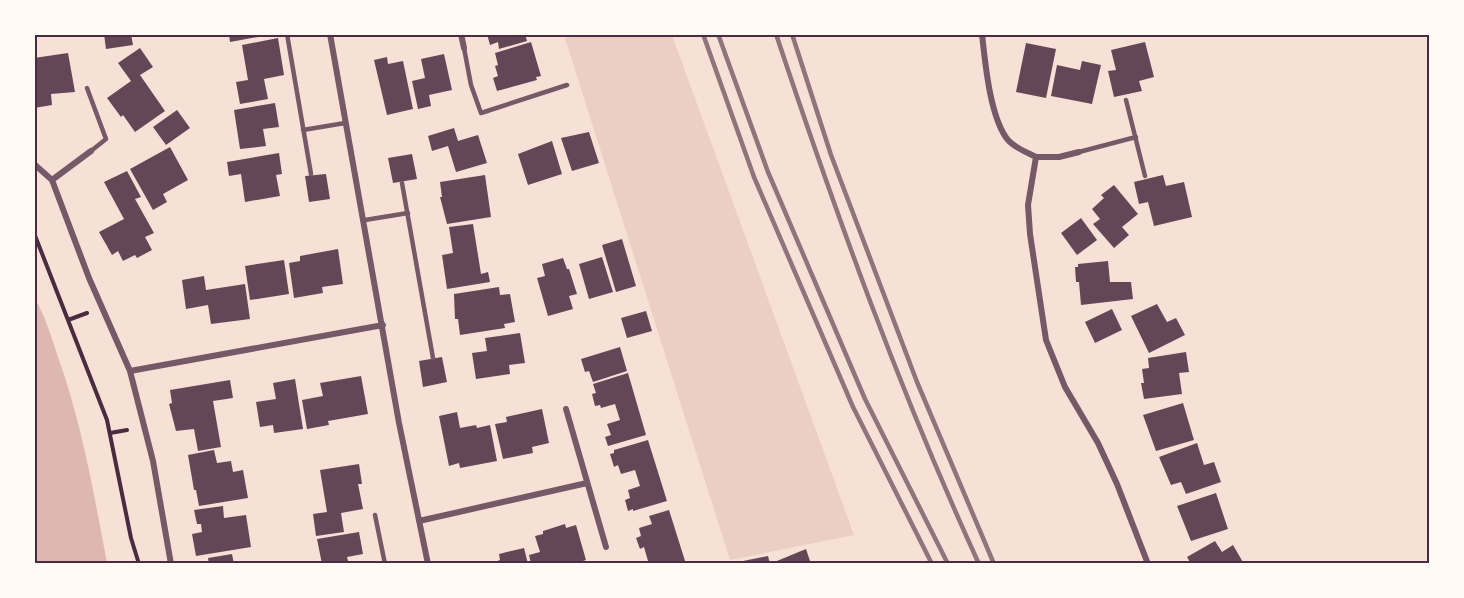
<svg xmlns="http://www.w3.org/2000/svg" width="1464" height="598" viewBox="0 0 1464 598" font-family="Mulish,sans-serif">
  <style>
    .green { fill: #ebcfc5 }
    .water { fill: #dcb8b0 }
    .building { fill: #644757 }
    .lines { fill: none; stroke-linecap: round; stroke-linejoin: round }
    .path { stroke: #4a2c40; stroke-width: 4 }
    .service { stroke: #755966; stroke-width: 4.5 }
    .minor { stroke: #755966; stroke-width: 6 }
    .rail { stroke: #8f747c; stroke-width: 4.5 }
    .neatline { fill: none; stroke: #4a2c40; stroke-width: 2 }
  </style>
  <rect width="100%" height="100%" fill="#f7e1d7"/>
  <path class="green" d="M564,35H672L854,535L730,560Z"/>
  <path class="water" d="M34,297C45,315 51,336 58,357C82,424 94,494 107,563H35Z"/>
  <path class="building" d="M104,34H131L133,45L106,49Z
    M229,34H258V37L230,42Z
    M487,34H525L527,41L499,49L498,42L490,45Z
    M278,38L284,75L264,79L268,99L240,104L236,82L248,80L242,45Z
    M531,42L541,76L536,77L537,80L497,91L493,78L498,76L495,66L498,65L495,53Z
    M1145,42L1154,77L1139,81L1142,91L1114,97L1108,71L1116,70L1111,50Z
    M1026,43L1056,49L1046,98L1016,92Z
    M140,48L153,67L140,75L165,111L135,132L123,115L121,117L107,98L131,81L118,63Z
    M68,53L75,92L51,94L52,105L34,108V58Z
    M444,54L452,90L429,95L431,106L418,109L412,81L425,78L421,59Z
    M387,57L388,64L403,61L413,109L387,115L374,60Z
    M1082,61L1101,65L1092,104L1051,96L1057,65L1080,70Z
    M275,103L279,127L263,129L266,146L240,149L234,110Z
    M177,110L190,128L166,145L153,127Z
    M454,128L458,141L478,135L487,163L456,172L448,146L432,151L428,136Z
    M589,132L599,163L572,171L561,138Z
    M552,141L562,174L528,185L518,154Z
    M170,147L188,180L163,194L167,202L153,210L130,169Z
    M279,153L282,174L276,175L280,196L245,202L241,174L229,176L227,162Z
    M412,154L417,179L393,183L388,158Z
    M127,171L141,197L135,199L154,233L145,237L152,250L137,258L135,255L123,261L118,251L112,255L99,232L124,219L104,182Z
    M326,174L330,199L309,202L305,176Z
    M485,175L491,217L447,224L440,197H442L440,182Z
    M1163,175L1166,186L1184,182L1192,217L1154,226L1148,202L1139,204L1134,182Z
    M1114,185L1138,214L1122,227L1129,235L1114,248L1093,224L1100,219L1092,209L1104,198L1101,195Z
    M1081,218L1097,240L1077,255L1061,233Z
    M473,224L481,274L488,272L490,282L447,289L442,255L453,253L449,227Z
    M622,239L636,286L616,292L602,245Z
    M338,249L343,284L322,287L323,293L294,298L289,263L300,261V256Z
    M602,257L613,292L589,299L579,264Z
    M563,258L567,269H569L577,294L569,296L573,309L548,316L537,278L545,276L542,264Z
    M284,260L289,294L250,300L245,266Z
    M1108,261L1110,282H1131L1133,299L1081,305L1079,282H1076L1075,267H1078V264Z
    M204,276L206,290L245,284L250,319L211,324L208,305L186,309L182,280Z
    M499,287L500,295L510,294L515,322L504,324L505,328L460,335L458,319H455L454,294Z
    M1157,304L1167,322L1176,318L1185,335L1149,353L1131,316Z
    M1112,309L1122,330L1095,343L1085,322Z
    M646,311L652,331L627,338L621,318Z
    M520,333L525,363L509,365L510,374L476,379L472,353L487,351L485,338Z
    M620,347L627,371L593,382L589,371L585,372L581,359Z
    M1186,352L1189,372L1179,373L1182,394L1144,399L1141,383H1144L1142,369L1149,368L1148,358Z
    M442,357L447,382L423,387L419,361Z
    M628,373L646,435L608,446L605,437L611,435L607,424L620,420L615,404L601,408L600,405L595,406L592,394L596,393L593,384Z
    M361,376L368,414L328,421L329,425L307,429L302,400L323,396L320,383Z
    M295,379L303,429L274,433L273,425L260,427L256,402L276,399L273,383Z
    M230,380L233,398L213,401L221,447L198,451L194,429L176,431L169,404L172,403L170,390Z
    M1183,403L1194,440L1156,451L1143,415Z
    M542,409L549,443L532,447L533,453L503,459L495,424L507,422L506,417Z
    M457,412L460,428L476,425L477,428L490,425L497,461L460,468L459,463L449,466L439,416Z
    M648,440L667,501L633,511V509L628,511L625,500L630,498L628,490L640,486L635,470L621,474L618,465L614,467L610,454L614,453V450Z
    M1197,443L1204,465L1214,462L1221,482L1186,494L1181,482L1171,485L1159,457Z
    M214,450L217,463L231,461L233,472L243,470L248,498L199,506L196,490H194L188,455Z
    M359,464L362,484H358L363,509L341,513L344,532L316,536L313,514L327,512L320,470Z
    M1216,493L1228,529L1191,541L1177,506Z
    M223,506L224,518L246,515L251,547L196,556L192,534L202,532L201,524H197L194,510Z
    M669,510L686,564H642L648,561L644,547L640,549L636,538L641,536L639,528L652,524L649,516Z
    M565,524L566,528L576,525L586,560L574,564H531L529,555L540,552L535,536L543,534V531Z
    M359,532L363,554L347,557L349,564H322L317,539Z
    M1215,541L1222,552L1233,545L1244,564H1191L1187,557Z
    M524,548L528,564H490L500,560L499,554Z
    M806,549L811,564H772V563Z
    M232,554L234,564H209L208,558Z
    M768,556L770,564H738V562Z"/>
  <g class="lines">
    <path class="path" d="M34,233L107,420L131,538L139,564
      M68,320L87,313
      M110,433L127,430"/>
    <path class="service" d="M287,34L311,174
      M464,48L471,85L481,113L567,85
      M87,88L106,139L91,151
      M1126,100L1145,176
      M303,130L345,123
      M1079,152L1136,137
      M402,183L433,358
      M365,220L408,213
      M375,515L385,564"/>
    <path class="minor" d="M330,34L399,423L428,564
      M461,34L464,48
      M982,34C985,62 990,118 1008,140C1015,148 1026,152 1036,157L1028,205L1030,234L1046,340L1065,387L1098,443L1117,484L1148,564
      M1036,157H1059L1079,152
      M34,164L52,180L89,278L130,371L153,461L171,564
      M52,180L91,151
      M130,371L383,325
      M566,409L606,547
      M419,521L587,483"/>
    <path class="rail" d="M703,34L754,177L853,407L932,564
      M718,34L768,172L865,399L948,564
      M776,34C836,214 900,392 979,564
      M792,34L831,155L917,382L994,564"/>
  </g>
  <rect width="1464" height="598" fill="none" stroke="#fffaf5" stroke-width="72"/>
  <rect x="36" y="36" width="1392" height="526" class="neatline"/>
</svg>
